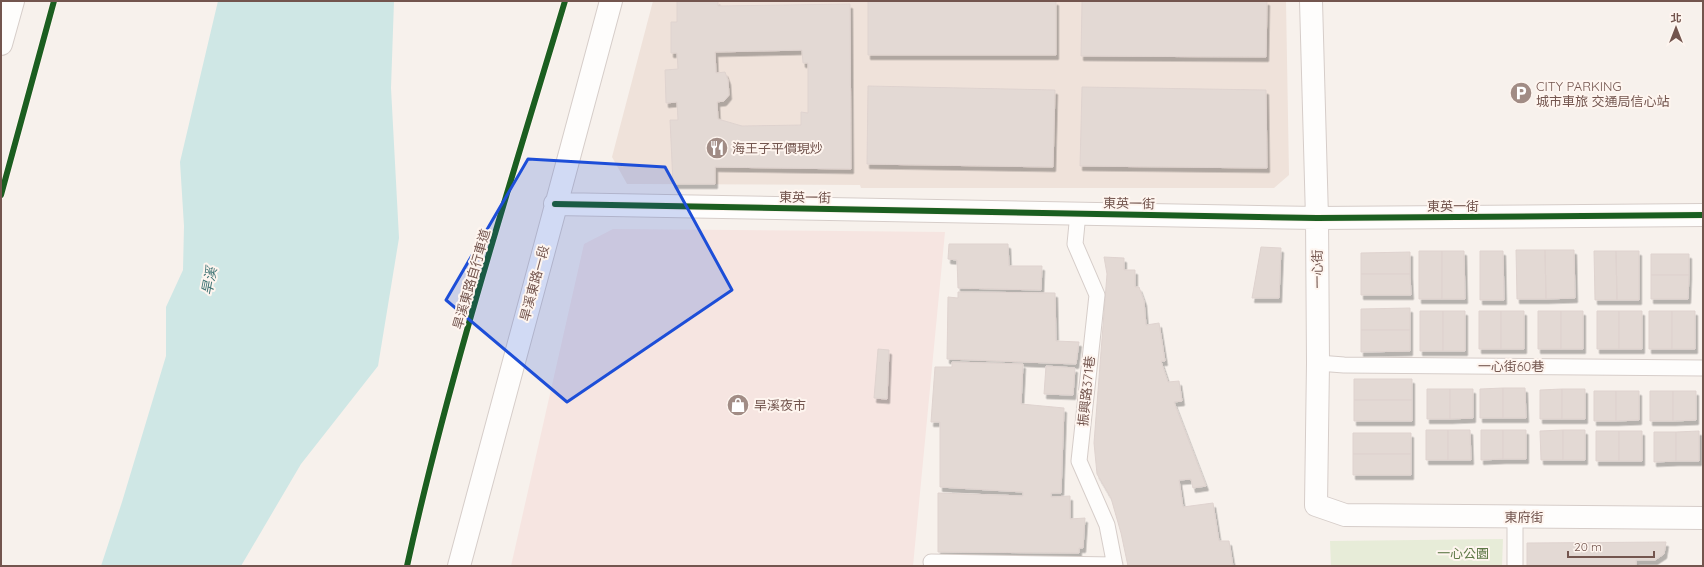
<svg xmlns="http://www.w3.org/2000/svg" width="1704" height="567" viewBox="0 0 1704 567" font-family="Quicksand,'Noto Sans TC',sans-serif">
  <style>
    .residential { fill: #efe2da }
    .commercial { fill: #f6e5e1 }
    .green { fill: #e7ecd8 }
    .water { fill: #cfe7e5 }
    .building { fill: #e3d9d4; stroke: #dfd3cf; fill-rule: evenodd; filter: url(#shadow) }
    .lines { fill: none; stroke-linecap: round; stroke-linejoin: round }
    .service-casing { stroke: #d6cdc9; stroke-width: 17 }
    .minor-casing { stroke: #d6cdc9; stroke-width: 24 }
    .service { stroke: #fefdfc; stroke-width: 15 }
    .minor { stroke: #fefdfc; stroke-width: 22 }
    .cycleway-casing { stroke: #fef5ef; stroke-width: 8 }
    .cycleway { stroke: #1b5e20; stroke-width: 6 }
    .marked { fill: #1d4ed8; fill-opacity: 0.2; stroke: #1d4ed8; stroke-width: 3; stroke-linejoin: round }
    .labels { text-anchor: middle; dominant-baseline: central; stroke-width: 4; stroke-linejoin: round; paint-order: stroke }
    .poi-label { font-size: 13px; fill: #73554e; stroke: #fef5ef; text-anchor: start }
    .street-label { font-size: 13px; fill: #73554e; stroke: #fef5ef }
    .park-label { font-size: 13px; fill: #5e7847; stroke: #fef5ef }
    .water-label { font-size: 14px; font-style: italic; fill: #437676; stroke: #fef5ef }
  </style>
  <defs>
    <filter id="shadow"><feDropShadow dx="2.5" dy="4.5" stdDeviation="0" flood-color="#0004"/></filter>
  </defs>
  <rect width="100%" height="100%" fill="#f7f1ec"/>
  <path class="residential" d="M653,1H1286L1289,175L1274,188H861L860,185L627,184L612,157Z"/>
  <path class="commercial" d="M613,229L945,232L913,566H511L584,244Z"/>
  <path class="green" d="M1503,539L1502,566H1331L1330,541Z"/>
  <path class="water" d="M218,1H394L391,88L399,238L378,366L301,464L241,566H101L122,502L166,356V307L183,270L184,226L180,162Z"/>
  <path class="building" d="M677,1H718V6L850,4L851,169L715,167V184H673L670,120H678L677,102L666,103L665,70L678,69L677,53H671V22H677ZM802,50L803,63H808V113L801,112V125L742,126L718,119L717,102L724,101L729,95L728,80L725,72L716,73L715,52Z
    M868,1H1056V55H868Z
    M1082,1H1267L1266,57L1081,56Z
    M868,86L1055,90L1053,167L867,164Z
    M1082,87L1266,90L1267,168L1080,166Z
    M949,244H1008L1009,266H1042L1041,290L958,288L957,260L948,259Z
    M1261,247L1281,248L1279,298H1252Z
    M1516,250H1545L1546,299H1517Z
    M1545,250H1574L1575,298L1546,299Z
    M1419,251H1442V299H1419Z
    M1442,251H1464L1465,299H1442Z
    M1480,251H1503L1504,300H1480Z
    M1594,251H1616L1617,300H1595Z
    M1616,251H1639V300H1617Z
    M1410,252V274H1361V253Z
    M1651,254H1689V275H1651Z
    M1104,257L1124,258V270H1135V287H1139L1144,301L1146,325L1159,323L1165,361H1161L1168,382L1179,381L1182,401L1174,402L1206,486L1193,488L1191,479L1179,480L1183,507L1213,503L1219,541H1229L1233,566H1128L1121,533L1111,498L1097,474L1094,443L1107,274Z
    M1361,274H1410L1411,295H1361Z
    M1651,275H1689L1688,299H1651Z
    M958,292L1055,293L1056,341L1079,342L1076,364L947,359L948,297L958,298Z
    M1410,308V330H1361V309Z
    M1420,311H1443V351H1420Z
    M1443,311H1465V351H1443Z
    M1479,311H1501V349H1479Z
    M1501,311H1524V349H1501Z
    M1538,311H1561V349H1538Z
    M1561,311H1583V349H1561Z
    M1597,311H1619V349H1597Z
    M1619,311H1642V349H1619Z
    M1649,311H1672V349H1649Z
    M1672,311H1695V349H1672Z
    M1361,330H1410V351L1361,352Z
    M878,349L889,350L887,399L874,398Z
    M952,362L1023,364L1021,404L1064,408L1061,493H1051V497L1070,496V519L1085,518L1083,548H1079V553L938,552V493L1023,496V492L940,487V422H931L935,367H952Z
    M1046,366L1075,368L1073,395L1044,394Z
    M1354,379H1412V400H1354Z
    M1503,388H1525L1526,418H1503Z
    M1503,388V418H1480V389Z
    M1427,389H1450V419H1427Z
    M1450,389H1473V418L1450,419Z
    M1562,389H1585V419H1562Z
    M1562,389V419H1540V390Z
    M1594,391H1616V421H1594Z
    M1616,391H1639V420L1616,421Z
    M1650,391H1673V421H1650Z
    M1673,391H1696V420L1673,421Z
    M1354,400H1412V421H1354Z
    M1426,430H1448V460H1426Z
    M1448,430H1470L1471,460H1448Z
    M1481,430H1503V459L1481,460Z
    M1503,430H1526V459H1503Z
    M1563,430H1585V460H1563Z
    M1563,430V460H1541L1540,431Z
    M1596,431H1619V461H1596Z
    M1619,431H1642V461H1619Z
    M1699,431V461H1676V432Z
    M1654,432H1676V461L1654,462Z
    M1353,433H1411V454H1353Z
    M1353,454H1411V475H1353Z
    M1666,542L1664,554L1655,560H1636V566H1527V543Z"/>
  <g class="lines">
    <g class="service-casing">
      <path id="service" d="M1078,213L1075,244L1097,295L1079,461L1107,525L1115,566
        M1318,363L1344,365L1703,368
        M931,562L1115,565
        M1515,566V517"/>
    </g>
    <g class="minor-casing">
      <path id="minor" d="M1311,1L1317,218L1318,363L1316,505L1345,515L1703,518
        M1,44L13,1
        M555,204L1317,218L1703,215
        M459,566L611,1"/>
    </g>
    <use href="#service" class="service"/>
    <use href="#minor" class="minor"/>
    <g class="cycleway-casing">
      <path id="cycleway" d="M1,195L54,1
        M555,204L1317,218L1703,215
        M407,566C449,375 509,188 565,1"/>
    </g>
    <use href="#cycleway" class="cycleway"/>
  </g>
  <path class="marked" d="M528,159L665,167L732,290L567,402L446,300Z"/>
  <defs>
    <g id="parking-disc" transform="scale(1.15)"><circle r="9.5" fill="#a18c85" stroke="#fef5ef"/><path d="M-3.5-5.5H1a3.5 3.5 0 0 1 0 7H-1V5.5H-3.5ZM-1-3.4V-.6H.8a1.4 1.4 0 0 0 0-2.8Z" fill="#fff"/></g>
    <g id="restaurant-disc" transform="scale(1.15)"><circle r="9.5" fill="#a18c85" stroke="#fef5ef"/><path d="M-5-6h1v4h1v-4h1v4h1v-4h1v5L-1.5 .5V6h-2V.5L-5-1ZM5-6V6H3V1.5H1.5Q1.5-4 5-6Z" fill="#fff"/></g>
    <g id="shop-disc" transform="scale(1.15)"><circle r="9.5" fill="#a18c85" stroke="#fef5ef"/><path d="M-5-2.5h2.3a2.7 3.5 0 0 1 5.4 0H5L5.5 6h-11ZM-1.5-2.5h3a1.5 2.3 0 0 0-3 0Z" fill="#fff"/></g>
  </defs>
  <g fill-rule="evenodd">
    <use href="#parking-disc" x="1521" y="93"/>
    <use href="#restaurant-disc" x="717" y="148"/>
    <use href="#shop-disc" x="738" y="405"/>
  </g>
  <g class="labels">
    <g class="poi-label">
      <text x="1536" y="86">CITY PARKING<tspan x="1536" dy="15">城市車旅 交通局信心站</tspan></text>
      <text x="732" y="148">海王子平價現炒</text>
      <text x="754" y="405">旱溪夜市</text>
    </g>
    <g class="street-label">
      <text transform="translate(805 197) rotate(1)">東英一街</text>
      <text transform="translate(1129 203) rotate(1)">東英一街</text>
      <text x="1453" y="206">東英一街</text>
      <text transform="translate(1317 269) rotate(-91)">一心街</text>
      <text transform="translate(471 279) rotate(-74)">旱溪東路自行車道</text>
      <text transform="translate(534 283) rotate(-75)">旱溪東路一段</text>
      <text x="1511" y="366">一心街60巷</text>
      <text transform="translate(1086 391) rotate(-84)">振興路371巷</text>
      <text x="1524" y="517">東府街</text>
    </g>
    <g class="park-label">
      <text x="1463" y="553">一心公園</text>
    </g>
    <g class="water-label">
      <text transform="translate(209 281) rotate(-79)">旱溪</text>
    </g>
  </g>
  <rect width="1704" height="567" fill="none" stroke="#73554e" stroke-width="4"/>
  <g transform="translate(1676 28)" stroke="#fef5ef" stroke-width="3" paint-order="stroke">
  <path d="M0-3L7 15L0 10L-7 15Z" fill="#73554e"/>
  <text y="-6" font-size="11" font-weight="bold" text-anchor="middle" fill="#73554e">北</text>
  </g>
  <path d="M1568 551v6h86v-6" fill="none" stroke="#73554e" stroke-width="2"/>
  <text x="1574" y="551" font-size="12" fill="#73554e" stroke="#fef5ef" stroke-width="3" paint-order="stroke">20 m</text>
</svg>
